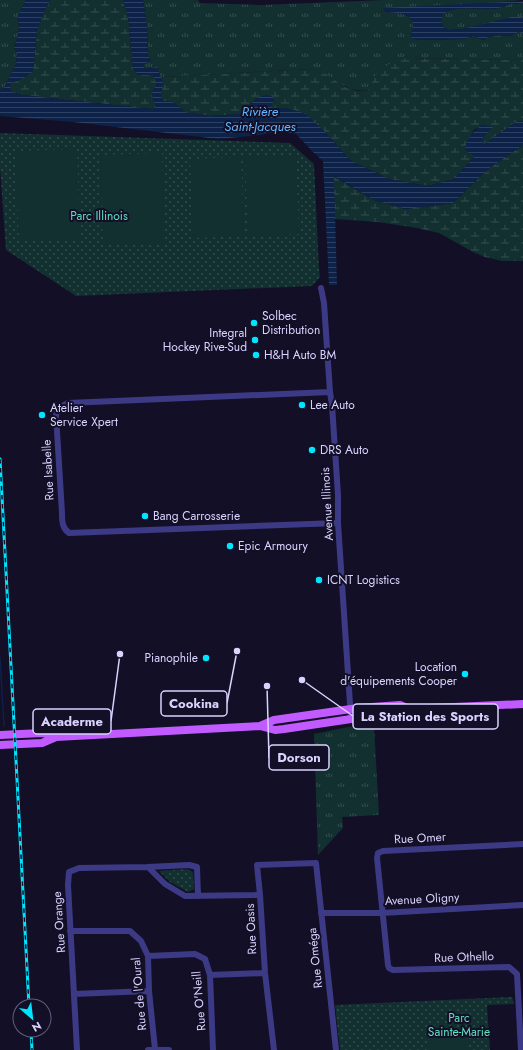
<svg xmlns="http://www.w3.org/2000/svg" width="523" height="1050" viewBox="0 0 523 1050" font-family="Jost,sans-serif">
  <style>
    .grass { fill: url(#grass-tufts) }
    .wetland { fill: url(#wetland-marsh) }
    .park { fill: url(#park-dots) }
    .garden { fill: #12302f }
    .water { fill: url(#water-rules) }
    .lines { fill: none; stroke-linecap: round; stroke-linejoin: round }
    .stream { stroke: #0c2248; stroke-width: 1.5 }
    .minor { stroke: #3d3a85; stroke-width: 6 }
    .major { stroke: #c25bff; stroke-width: 8 }
    .rail-casing { stroke: #00e5ff; stroke-width: 3 }
    .rail { stroke: #130f26; stroke-width: 1.5; stroke-dasharray: 4.5; stroke-linecap: butt }
    .poi-dot { fill: #00e5ff; stroke: #130f26; stroke-width: 1.5 }
    .labels { text-anchor: middle; dominant-baseline: central; stroke-width: 4; stroke-linejoin: round; paint-order: stroke }
    .park-label { font-size: 12px; fill: #5fe0c0; stroke: #130f26 }
    .poi-label { font-size: 12px; fill: #d9d4ff; stroke: #130f26; text-anchor: start }
    .street-label { font-size: 12px; fill: #d9d4ff; stroke: #130f26 }
    .water-label { font-size: 13px; font-style: italic; fill: #62b6ff; stroke: #130f26 }
    .leader { fill: none; stroke: #d9d4ff; stroke-width: 1.5 }
    .callout-dot { fill: #d9d4ff; stroke: #130f26; stroke-width: 1.5 }
    .callout { fill: #130f26; stroke: #d9d4ff; stroke-width: 1.5 }
    .callout-label { font-size: 13px; text-anchor: middle; font-weight: bold; fill: #d9d4ff }
  </style>
  <defs>
    <pattern id="grass-tufts" width="24" height="20" patternUnits="userSpaceOnUse"><rect width="24" height="20" fill="#12302f"/><path d="M3 7l-1-3M5 7V3M7 7l1-3M15 17l-1-3M17 17v-4M19 17l1-3" fill="none" stroke="#344d4e"/></pattern>
    <pattern id="wetland-marsh" width="20" height="14" patternUnits="userSpaceOnUse"><rect width="20" height="14" fill="#12302f"/><path d="M1 5h8M5 5V1M11 12h8M15 12V8" fill="none" stroke="#344d4e"/></pattern>
    <pattern id="park-dots" width="8" height="8" patternUnits="userSpaceOnUse"><rect width="8" height="8" fill="#12302f"/><path d="M2 2h.1M6 6h.1" fill="none" stroke="#344d4e" stroke-width="1.8" stroke-linecap="round"/></pattern>
    <pattern id="water-rules" width="6" height="5" patternUnits="userSpaceOnUse"><rect width="6" height="5" fill="#0c2248"/><path d="M0 2.5h6" fill="none" stroke="#2f4163"/></pattern>
  </defs>
  <rect width="100%" height="100%" fill="#130f26"/>
  <path class="grass" d="M0,0H26L18,15L19,28L17,39L14,48L17,53L16,64L4,88L0,90Z
    M143,0H198L200,3L260,5L385,0H523L385,12C402,13 419,13 411,36L419,40L463,39L474,36L483,40C492,34 501,35 511,36L518,31L523,32V60L407,58L374,77L371,87L367,90L364,91L350,89L313,69L160,77L157,67L145,69L143,65L151,60L148,55L147,27Z
    M523,3V18L522,17L463,29L449,30L443,27L441,21L443,13C457,5 476,10 492,9C498,9 504,6 510,4C515,4 519,3 523,3Z
    M374,725L379,815L342,817L343,828L318,855L314,734L348,727Z"/>
  <path class="wetland" d="M50,0H123L128,16L133,68L138,75H153L157,84C149,96 153,96 156,108L152,109L22,95L12,92L9,87L11,83L19,80L33,71L37,30L44,12Z
    M407,58L523,60V121L516,122L483,145V137L492,127L482,125L474,130L466,144L469,153L474,155V157L454,179L428,186L389,179L351,161L324,131L294,110L283,108L274,109L271,106L257,98L240,114L209,116L185,112L172,101H164C158,94 163,91 162,84C162,82 161,80 160,77L313,69C317,70 321,71 324,73C333,77 341,87 351,89C376,97 367,82 379,71C387,64 397,61 407,58Z
    M523,145V261H502L485,257L473,252L439,233L417,228L378,222L335,219L333,176L374,200L406,209L453,203L488,169Z"/>
  <path class="park" d="M0,133L290,143L314,164L319,269L320,277L312,286L76,296L6,250L0,167Z
    M187,869L193,872L194,889L188,892L170,882L159,871Z
    M512,997L514,1004L487,1005L490,1050H340L335,1005Z"/>
  <path class="garden" d="M77,149L80,239L19,241L15,151Z
    M162,153L165,243L103,245L100,155Z
    M296,155L299,234L248,236L245,157Z
    M241,157L244,236L193,238L190,159Z
    M467,1028L469,1050H428L426,1031Z"/>
  <path class="water" d="M26,0H50L44,12L37,30L33,71L28,76L11,83L10,87L12,92L22,95L152,109L156,108C153,95 148,97 157,84L153,75H138L133,68L128,16L123,0H143L147,27L148,55L151,60L143,65L145,69L157,67C159,73 162,79 163,84C163,91 158,94 164,101H172L185,112L209,116L240,114L257,98L266,95L272,96L274,100L271,106L274,109L283,108L294,110L306,114L324,131L351,161L389,179L428,186L454,179L474,157V155L469,153L465,150C466,139 473,131 482,125L493,127L483,137V145L516,122L523,121V145L488,169L453,203L406,209L374,200L334,176L337,285H329L323,161L313,152L296,134L277,131L261,135L218,139L73,122L0,116V90L4,88L16,64L17,53L14,48L17,39L19,28L18,15Z
    M523,1V3C519,3 515,4 510,4C504,6 498,9 492,9C476,10 457,5 443,14L441,21L443,27L449,30L463,29L511,17H522L523,18V33L518,32L511,36C501,35 492,34 483,40L474,36L463,39L419,40L412,39L411,36C419,13 402,13 385,12L383,8Z"/>
  <g class="lines">
    <path class="stream" d="M0,658L4,726"/>
    <path class="minor" d="M321,288L324,303L330,392L332,405L338,495V523L351,719
      M330,392L68,403C61,406 58,408 56,415L62,513C62,521 62,528 69,533L338,523
      M148,867L189,865L197,867L198,896
      M321,913H382L523,905
      M70,931H130L141,941L148,956L149,991L155,1049
      M148,956L195,954L205,959L210,975L213,1050
      M210,975L265,973
      M74,994L149,991
      M77,1050L68,885L69,872L79,868L148,867L165,884L185,896L260,895
      M148,1050H169
      M274,1050L265,973L260,895L257,865L316,863L336,1050
      M521,1050L517,974L509,967L393,970L389,968L388,965L377,858L378,853L383,851L523,844"/>
    <path class="major" d="M260,726L274,720L358,708L400,705L409,709L523,704
      M0,735L42,733L56,737
      M0,745L42,743L56,737L260,726L275,730L284,729L351,719L400,714L409,709"/>
    <g class="rail-casing">
      <path id="rail" d="M0,459L29,1006
        M31,1030L32,1050"/>
    </g>
    <use href="#rail" class="rail"/>
  </g>
  <g class="poi-dot">
    <circle cx="254" cy="323" r="4"/>
    <circle cx="255" cy="340" r="4"/>
    <circle cx="256" cy="355" r="4"/>
    <circle cx="302" cy="405" r="4"/>
    <circle cx="42" cy="415" r="4"/>
    <circle cx="312" cy="450" r="4"/>
    <circle cx="145" cy="516" r="4"/>
    <circle cx="230" cy="546" r="4"/>
    <circle cx="319" cy="580" r="4"/>
    <circle cx="206" cy="658" r="4"/>
    <circle cx="465" cy="674" r="4"/>
  </g>
  <g class="labels">
    <g class="park-label">
      <text x="99" y="216">Parc Illinois</text>
      <text x="459" y="1018">Parc<tspan x="459" dy="14">Sainte-Marie</tspan></text>
    </g>
    <g class="poi-label">
      <text x="262" y="316">Solbec<tspan x="262" dy="14">Distribution</tspan></text>
      <text x="247" y="333" text-anchor="end">Integral<tspan x="247" dy="14">Hockey Rive-Sud</tspan></text>
      <text x="264" y="355">H&amp;H Auto BM</text>
      <text x="310" y="405">Lee Auto</text>
      <text x="50" y="408">Atelier<tspan x="50" dy="14">Service Xpert</tspan></text>
      <text x="320" y="450">DRS Auto</text>
      <text x="153" y="516">Bang Carrosserie</text>
      <text x="238" y="546">Epic Armoury</text>
      <text x="327" y="580">ICNT Logistics</text>
      <text x="198" y="658" text-anchor="end">Pianophile</text>
      <text x="457" y="667" text-anchor="end">Location<tspan x="457" dy="14">d'équipements Cooper</tspan></text>
    </g>
    <g class="street-label">
      <text transform="translate(48 470) rotate(-93)">Rue Isabelle</text>
      <text transform="translate(327 504) rotate(-93)">Avenue Illinois</text>
      <text transform="translate(420 838) rotate(-3)">Rue Omer</text>
      <text transform="translate(422 899) rotate(-3)">Avenue Oligny</text>
      <text transform="translate(59 922) rotate(-94)">Rue Orange</text>
      <text transform="translate(251 929) rotate(-93)">Rue Oasis</text>
      <text transform="translate(464 957) rotate(-2)">Rue Othello</text>
      <text transform="translate(315 958) rotate(-96)">Rue Oméga</text>
      <text transform="translate(139 994) rotate(-95)">Rue de l'Oural</text>
      <text transform="translate(199 1001) rotate(-95)">Rue O'Neill</text>
    </g>
    <g class="water-label">
      <text x="260" y="111">Rivière<tspan x="260" dy="15">Saint-Jacques</tspan></text>
    </g>
  </g>
  <path class="leader" d="M237 651L227 703M302 680L353 716M120 654L111 721M267 686L269 758"/>
  <g class="callout-dot">
    <circle cx="237" cy="651" r="4"/>
    <circle cx="302" cy="680" r="4"/>
    <circle cx="120" cy="654" r="4"/>
    <circle cx="267" cy="686" r="4"/>
  </g>
  <g class="callout">
    <rect x="161" y="691" width="66" height="25" rx="4"/>
    <rect x="353" y="704" width="145" height="25" rx="4"/>
    <rect x="33" y="709" width="78" height="25" rx="4"/>
    <rect x="269" y="745" width="60" height="25" rx="4"/>
  </g>
  <g class="callout-label">
    <text x="194" y="708">Cookina</text>
    <text x="425" y="721">La Station des Sports</text>
    <text x="72" y="726">Acaderme</text>
    <text x="299" y="762">Dorson</text>
  </g>
  <g transform="translate(32 1018) rotate(152)"><circle r="19" fill="#130f26" stroke="#625e7d"/>
  <path d="M0-3L7 15L0 10L-7 15Z" fill="#00e5ff"/>
  <text y="-6" font-size="11" font-weight="bold" text-anchor="middle" fill="#d9d4ff">N</text>
  </g>
</svg>
